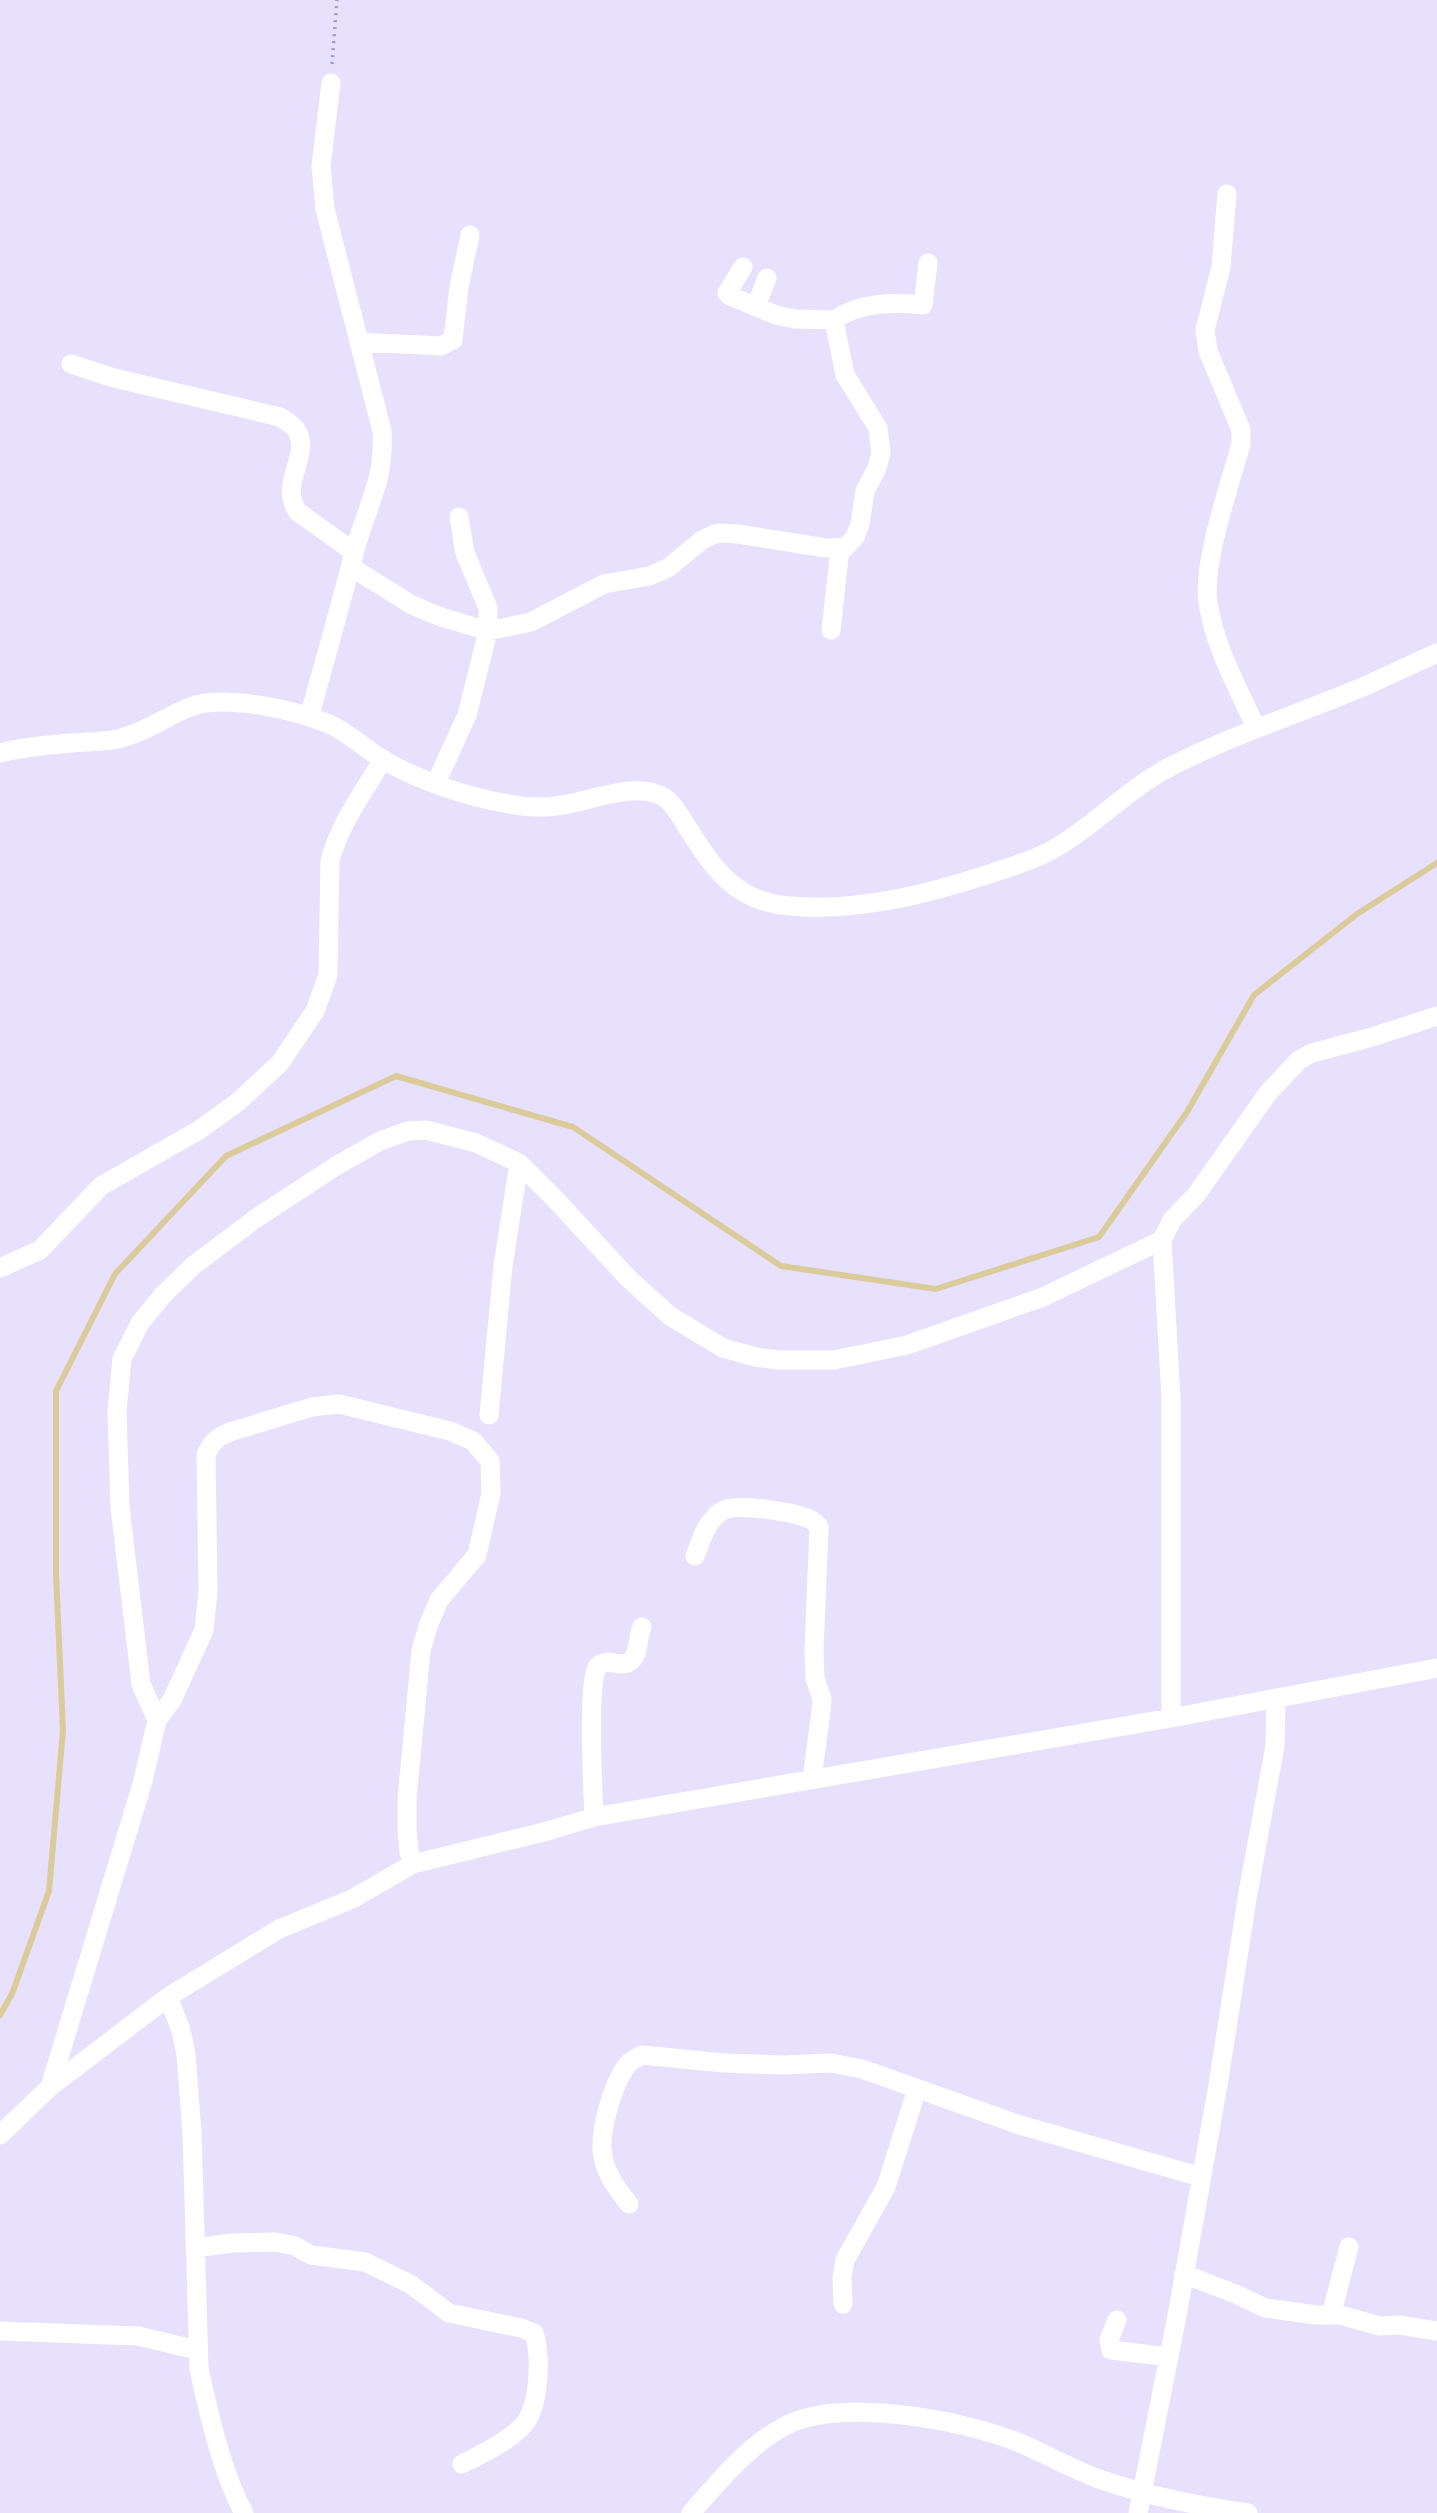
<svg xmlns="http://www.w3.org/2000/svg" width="1437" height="2513" viewBox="0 0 1437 2513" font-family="Signika,sans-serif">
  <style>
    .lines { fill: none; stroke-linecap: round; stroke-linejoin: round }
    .stream { stroke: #dacb9a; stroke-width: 6 }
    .path { stroke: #9a9bd9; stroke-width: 3.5; stroke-dasharray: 2 5; stroke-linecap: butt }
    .minor { stroke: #fff; stroke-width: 19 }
  </style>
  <rect width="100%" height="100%" fill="#e7e1fd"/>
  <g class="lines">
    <path class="stream" d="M0,2015L12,1994L49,1891L63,1730L56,1575V1391L115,1274L226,1156L396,1076L573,1127L781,1266L936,1289L1099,1237L1187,1112L1254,995L1357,914L1437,863"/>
    <path class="path" d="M332,64L337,0"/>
    <path class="minor" d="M1227,194L1221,267L1205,330L1208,351L1241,430V444C1230,484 1202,564 1208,602C1214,646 1238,688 1256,728
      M756,306L767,278
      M834,320C860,302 893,302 923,305L928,263
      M359,342L441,346L453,340L459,287L470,235
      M71,364L114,378L280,417C286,421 294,425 297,431C311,456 278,484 298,512L354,552
      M351,567L412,605L441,617L488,631L531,622L604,584L649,576L668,568L702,540L717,533L738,534L826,548L846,547L855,537L860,524L865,491L877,468L881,453L878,428L845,375L834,320L795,319L776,315L730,296L727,293L743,267
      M831,630L840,549
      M309,717C325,661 340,606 355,550C367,505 385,481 382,431L325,209L321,166L331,83
      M0,753C23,747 47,745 71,743C86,742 103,742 118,739C144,733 165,717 190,707C225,694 296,710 329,724C349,733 364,748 382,759C419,781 467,797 509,804C524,807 541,808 556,806C585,803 629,783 657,794C670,798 677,811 684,822C712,866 733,902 790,906C858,912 929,894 992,873C1017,865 1043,857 1065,842C1100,820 1130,788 1168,768C1231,735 1299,714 1365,686C1389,675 1413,664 1437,653
      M436,783L467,715L488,631V608L465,553L459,517
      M0,1268L40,1250L101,1186L199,1130L238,1102L280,1063L315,1011L328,975L330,861C339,824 364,792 383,759
      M489,1415L503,1266L519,1163
      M695,1556C701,1541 707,1518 724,1510C737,1503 797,1512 811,1520C814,1521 817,1525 819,1527L814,1651L815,1678L822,1699L821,1711L812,1779
      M1171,1718V1398L1162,1240L1172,1220L1196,1195L1268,1093L1299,1060L1312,1053L1372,1037L1437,1016
      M157,1720L141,1684L120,1507L117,1411L122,1359L140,1323L163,1295L194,1265L255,1219L336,1166L380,1141L408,1131L426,1130L476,1143L519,1163L555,1199L628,1278L670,1316L723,1348L756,1357L778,1360H834L907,1345L1043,1297L1162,1240
      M594,1817C593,1794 587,1677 598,1666C607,1657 620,1668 629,1662C640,1656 637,1637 642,1627
      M168,1997L181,2030L186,2055L192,2133L199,2369C208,2412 223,2476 244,2513
      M50,2087L143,1781L157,1720L172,1700L204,1630L208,1592L206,1455C211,1442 218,1437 230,1432L312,1407L339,1404L450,1431L473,1441L490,1461L491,1493L477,1555L439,1600L428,1626L421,1651L407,1799V1830L409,1852L413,1864
      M0,2135L50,2087L168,1997L279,1929L352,1899L413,1864L544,1832L594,1817L1171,1718L1437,1668
      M629,2204C618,2190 607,2176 603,2157C598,2133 613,2083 628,2064C632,2060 637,2058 642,2055L724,2063L782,2065L831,2063L862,2069L1020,2125L1201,2177
      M195,2248L232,2243L276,2242L295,2246L311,2255L365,2262L410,2284L449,2313L521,2328L534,2333C541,2355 540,2403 525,2423C514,2438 479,2456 462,2464
      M1184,2274L1238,2295L1265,2308L1316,2315H1340L1380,2326L1400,2325L1437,2331
      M843,2304L842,2277L845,2260L886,2187L917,2089
      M1331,2315L1349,2247
      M1117,2320L1109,2340L1111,2350L1169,2357
      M0,2331L138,2336L197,2350
      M691,2513C718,2482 751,2442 789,2424C844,2398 966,2420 1022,2444C1048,2455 1072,2469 1099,2479C1148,2496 1197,2506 1248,2513
      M1138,2513L1177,2316L1218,2085L1248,1893L1275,1746L1276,1699"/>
  </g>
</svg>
